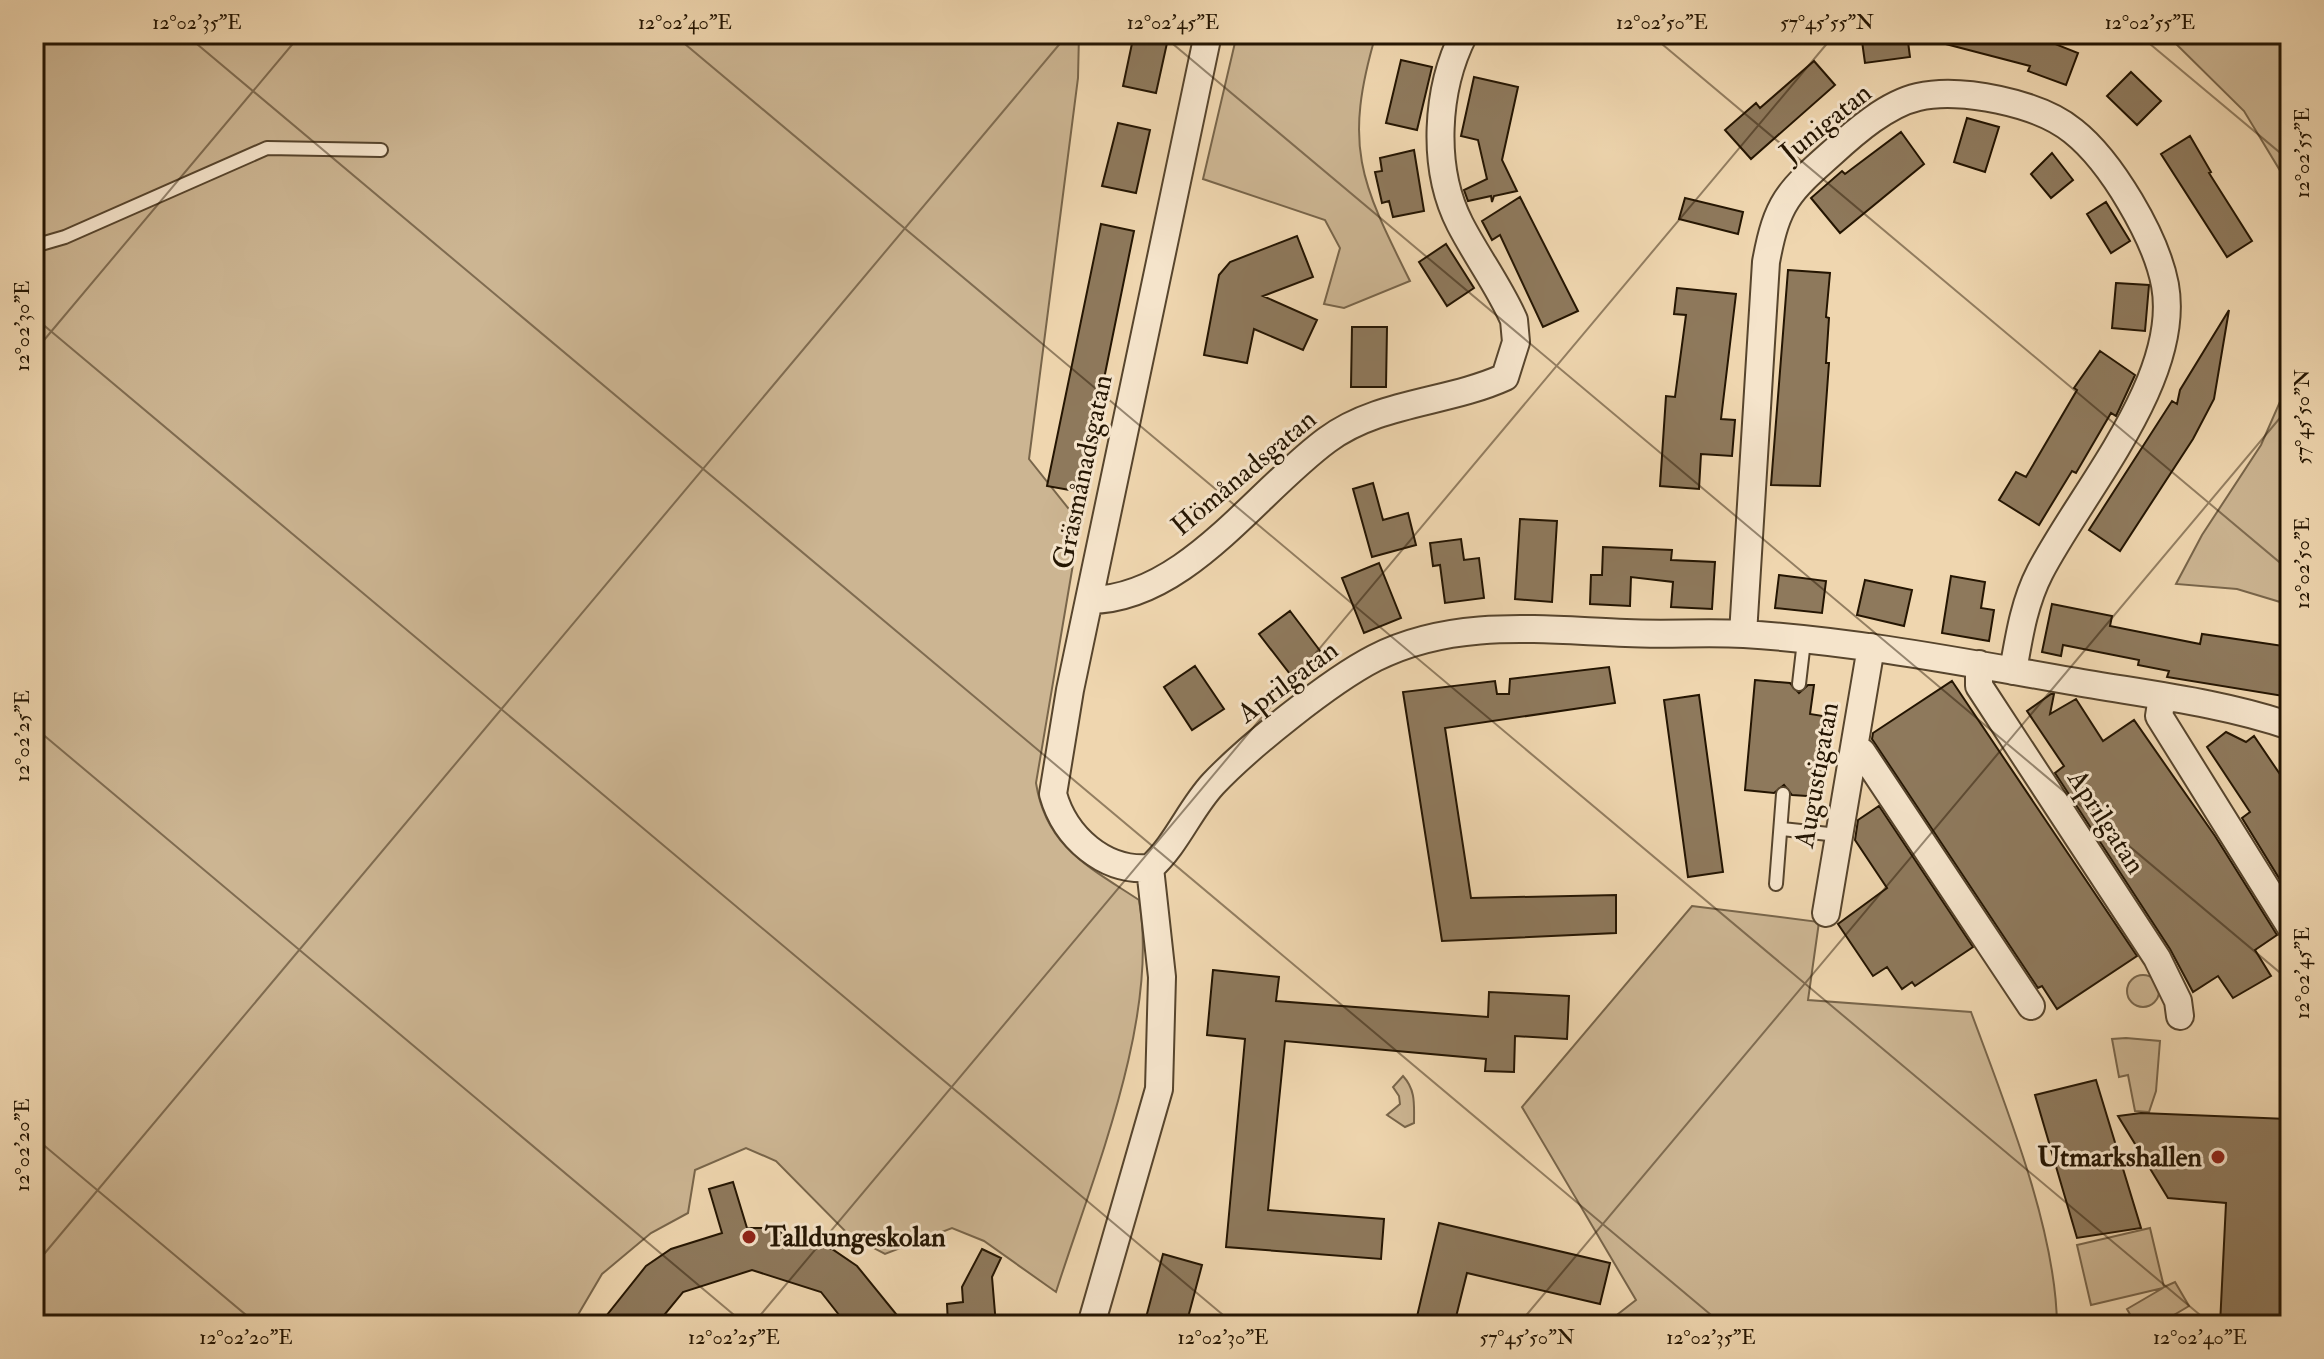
<svg xmlns="http://www.w3.org/2000/svg" width="2324" height="1359" viewBox="0 0 2324 1359" font-family="'IM FELL Double Pica',serif">
  <style>
    .green { fill: #ccb592; stroke: #78654a; stroke-width: 2 }
    .building { fill: #8e795c; stroke: #241502; stroke-width: 2 }
    .lines { fill: none; stroke-linecap: round; stroke-linejoin: round }
    .lane-casing { stroke: #57452d; stroke-width: 16 }
    .street-casing { stroke: #57452d; stroke-width: 30 }
    .lane { stroke: #f5e4cb; stroke-width: 12 }
    .street { stroke: #f5e4cb; stroke-width: 26 }
    .ticks { fill: none; stroke: #241502; stroke-width: 2; stroke-opacity: 0.45 }
    .poi-dot { fill: #8f2418; stroke: #f5e4cb; stroke-width: 3 }
    .labels { text-anchor: middle; dominant-baseline: central; stroke-width: 6; stroke-linejoin: round; paint-order: stroke }
    .street-label { font-size: 28px; fill: #241502; stroke: #f5e4cb }
    .poi-label { font-size: 28px; font-weight: bold; fill: #241502; stroke: #f5e4cb; text-anchor: end }
    .neatline { fill: none; stroke: #241502; stroke-width: 3 }
    .ticks-label { font-size: 20px; text-anchor: middle; fill: #241502 }
  </style>
  <rect width="100%" height="100%" fill="#efd6af"/>
  <filter id="stains"><feTurbulence type="fractalNoise" baseFrequency=".0025" numOctaves="4"/><feColorMatrix values="0 0 0 0 .2 0 0 0 0 .09 0 0 0 0 .02 0 0 0 .5 -.17"/></filter>
  <radialGradient id="worn" r=".72"><stop offset=".6" stop-color="#630" stop-opacity="0"/><stop offset="1" stop-color="#630" stop-opacity=".3"/></radialGradient>
  <path class="green" d="M34,34H1079L1078,78L1029,459L1080,523L1036,783C1046,847 1089,867 1139,900C1160,1019 1092,1178 1056,1292L984,1241L952,1228L885,1254L849,1235L776,1161L746,1148L695,1170L688,1213L651,1233L602,1274L572,1325H34Z
    M1237,34H1376C1343,146 1360,181 1410,281L1344,308L1324,304L1340,248L1325,220L1203,179Z
    M2166,34H2290V187L2244,111Z
    M2290,379V605L2237,589L2176,584L2202,535L2261,445Z
    M1692,906L1819,922L1808,1000L1971,1012C2005,1104 2056,1229 2057,1325H1604L1636,1300L1522,1107Z
    M2127 991a16 16 0 1 1 32 0a16 16 0 1 1-32 0Z
    M2126,1038L2160,1041L2156,1091L2149,1112L2135,1111L2128,1075L2119,1077L2112,1039Z
    M1403,1076C1416,1090 1414,1105 1414,1123L1405,1127L1387,1115L1400,1104L1399,1096L1393,1087Z
    M2150,1228L2164,1287L2175,1282L2189,1306L2157,1325H2136L2127,1309L2163,1288L2091,1305L2077,1245Z"/>
  <path class="building" d="M1134,34H1169L1156,93L1123,86Z
    M1861,34H1907L1910,57L1865,63Z
    M1935,34H2030L2078,53L2066,85L2028,71L2030,66L1934,41Z
    M1401,60L1432,67L1417,130L1386,123Z
    M1814,61L1835,85L1751,159L1725,130L1756,103L1760,108Z
    M2131,72L2161,101L2137,125L2107,96Z
    M1474,77L1518,87L1502,160L1517,191L1494,196L1492,202L1491,196L1468,201L1464,190L1487,179L1478,140L1461,136Z
    M1967,118L1999,127L1985,172L1954,162Z
    M1118,123L1150,130L1136,193L1102,186Z
    M1901,132L1924,164L1840,233L1811,198L1842,171L1845,174Z
    M2190,136L2211,172L2209,173L2252,241L2227,257L2161,154Z
    M1414,150L1424,211L1393,217L1389,201L1382,203L1375,172L1382,171L1380,158Z
    M2052,153L2073,180L2051,198L2031,174Z
    M1520,197L1578,311L1543,327L1500,235L1492,240L1482,221Z
    M1685,198L1743,212L1738,234L1679,219Z
    M2106,202L2130,241L2111,253L2087,214Z
    M1101,224L1134,231L1081,492L1047,486Z
    M1297,236L1313,277L1263,296L1317,320L1303,350L1254,329L1247,363L1204,355L1219,275L1230,262Z
    M1446,244L1474,288L1447,306L1419,262Z
    M1788,270L1830,273L1826,317L1829,318L1826,363H1829L1820,486L1771,485Z
    M2116,283L2149,285L2145,331L2112,328Z
    M1677,288L1736,294L1721,419L1735,420L1732,456L1701,454L1699,489L1660,486L1666,396L1675,397L1686,315L1674,314Z
    M2229,310L2214,399L2193,439L2120,551L2089,530L2172,401L2177,404L2180,390Z
    M1352,327H1387L1386,387H1351Z
    M2100,351L2135,375L2116,416L2111,413L2076,473L2072,471L2039,525L1999,500L2016,472L2026,477L2077,390L2074,388Z
    M1373,483L1383,520L1408,513L1416,545L1372,557L1353,489Z
    M1520,519L1557,521L1552,602L1515,599Z
    M1461,539L1464,560L1479,558L1484,598L1445,603L1440,565L1433,566L1430,543Z
    M1603,547L1672,550L1671,560L1715,562L1712,609L1671,607L1673,582L1631,577L1630,606L1590,604L1591,575H1602Z
    M1379,563L1401,618L1364,633L1342,578Z
    M1779,575L1826,581L1822,613L1775,608Z
    M1951,576L1985,582L1981,608L1994,610L1989,641L1942,633Z
    M1865,580L1912,590L1904,626L1857,615Z
    M2052,604L2112,616L2110,626L2200,644L2202,634L2290,647V697L2167,677L2169,671L2138,665L2139,660L2063,645L2061,656L2042,652Z
    M1290,611L1327,660L1297,683L1259,634Z
    M1195,666L1224,709L1192,730L1164,687Z
    M1609,667L1615,703L1445,728L1471,898L1616,895V933L1442,941L1403,692L1495,681L1497,694H1509L1510,679Z
    M1755,680L1790,683L1799,693L1808,685H1814L1810,714L1829,717L1822,797L1792,795L1784,785L1774,793L1745,790Z
    M1952,681L2137,956L2057,1009L2042,986L2038,988L1872,739L1873,733Z
    M2051,694H2054L2050,714L2076,699L2103,741L2134,720L2215,836L2277,935L2255,950L2271,976L2233,998L2218,976L2193,992L2170,949L2055,773L2064,766L2027,711Z
    M1699,695L1723,872L1688,877L1664,700Z
    M2226,732L2246,742L2254,736L2290,789V896L2242,818L2250,812L2207,747Z
    M1879,806L1973,947L1915,986L1912,982L1902,989L1887,967L1873,976L1838,924L1887,888L1855,840L1858,820Z
    M1213,970L1279,977L1276,1001L1488,1017L1489,992L1569,996L1567,1039L1515,1036L1514,1072L1485,1071L1486,1059L1285,1041L1268,1210L1384,1219L1381,1259L1226,1247L1245,1039L1207,1035Z
    M2096,1080L2141,1228L2077,1238L2035,1095Z
    M2141,1113L2290,1119V1325H2220L2226,1203L2168,1198L2118,1116Z
    M733,1182L747,1228H767L832,1249L857,1266L905,1325H847L821,1292L752,1270L683,1292L656,1325H599L646,1266L671,1249L722,1233L709,1189Z
    M1439,1223L1610,1263L1600,1304L1467,1273L1454,1325H1415Z
    M982,1249L1001,1258L992,1277L996,1325H948L947,1304L963,1302L962,1287Z
    M1163,1254L1202,1265L1186,1325H1144Z"/>
  <g class="lines">
    <g class="lane-casing">
      <path id="lane" d="M34,246L65,237L267,148L381,150
        M1799,684L1804,641
        M1782,829L1838,835
        M1776,884L1783,794"/>
    </g>
    <g class="street-casing">
      <path id="street" d="M1090,600C1185,599 1255,493 1327,440C1378,402 1448,403 1505,377L1516,342L1514,320C1499,286 1477,257 1460,224C1431,167 1436,89 1464,34
        M1743,634L1766,262C1777,202 1788,192 1832,153C1855,132 1887,104 1918,97C1960,87 2039,103 2073,131C2111,161 2156,237 2165,285C2182,379 2082,491 2040,572C2024,603 2019,637 2013,671
        M1979,664V686L2157,958L2178,1001L2180,1016
        M2162,697L2159,716L2290,926
        M1855,751L1862,752L2031,1006
        M1150,868C1177,844 1189,810 1213,784C1248,747 1330,681 1375,658C1454,618 1541,630 1626,633C1665,635 1705,632 1744,634C1854,641 1962,662 2071,681C2144,694 2220,702 2290,726
        M1150,868C1104,872 1065,837 1053,794L1070,690L1208,34
        M1826,913L1871,647
        M1091,1325L1159,1089L1162,977L1150,868"/>
    </g>
    <use href="#lane" class="lane"/>
    <use href="#street" class="street"/>
  </g>
  <path class="ticks" d="M185,34L1723,1325M673,34L2212,1325M1161,34L2290,981M1650,34L2290,571M2138,34L2290,161M34,317L1235,1325M34,352L301,34M34,727L746,1325M34,1137L258,1325M34,1266L1068,34M752,1325L1835,34M1518,1325L2290,406M2285,1325L2290,1319"/>
  <g class="poi-dot">
    <circle cx="2218" cy="1157" r="8"/>
    <circle cx="749" cy="1237" r="8"/>
  </g>
  <g class="labels">
    <g class="street-label">
      <text transform="translate(1826 123) rotate(-39)">Junigatan</text>
      <text transform="translate(1083 472) rotate(-78)">Gräsmånadsgatan</text>
      <text transform="translate(1244 473) rotate(-40)">Hömånadsgatan</text>
      <text transform="translate(1288 682) rotate(-37)">Aprilgatan</text>
      <text transform="translate(1817 775) rotate(-80)">Augustigatan</text>
      <text transform="translate(2106 822) rotate(57)">Aprilgatan</text>
    </g>
    <g class="poi-label">
      <text x="2202" y="1157">Utmarkshallen</text>
      <text x="765" y="1237" text-anchor="start">Talldungeskolan</text>
    </g>
  </g>
  <rect width="2324" height="1359" fill="none" stroke="#efd6af" stroke-width="88"/>
  <rect x="44" y="44" width="2236" height="1271" class="neatline"/>
  <g class="ticks-label">
    <text x="197" y="29">12°02'35"E</text>
    <text x="685" y="29">12°02'40"E</text>
    <text x="1173" y="29">12°02'45"E</text>
    <text x="1662" y="29">12°02'50"E</text>
    <text x="1827" y="29">57°45'55"N</text>
    <text x="2150" y="29">12°02'55"E</text>
    <text transform="translate(2302 153) rotate(-90)" y="7">12°02'55"E</text>
    <text transform="translate(22 326) rotate(-90)" y="7">12°02'30"E</text>
    <text transform="translate(2302 417) rotate(-90)" y="7">57°45'50"N</text>
    <text transform="translate(2302 563) rotate(-90)" y="7">12°02'50"E</text>
    <text transform="translate(22 736) rotate(-90)" y="7">12°02'25"E</text>
    <text transform="translate(2302 973) rotate(-90)" y="7">12°02'45"E</text>
    <text transform="translate(22 1145) rotate(-90)" y="7">12°02'20"E</text>
    <text x="246" y="1344">12°02'20"E</text>
    <text x="734" y="1344">12°02'25"E</text>
    <text x="1223" y="1344">12°02'30"E</text>
    <text x="1527" y="1344">57°45'50"N</text>
    <text x="1711" y="1344">12°02'35"E</text>
    <text x="2200" y="1344">12°02'40"E</text>
  </g>
  <rect width="100%" height="100%" filter="url(#stains)"/>
  <rect width="100%" height="100%" fill="url(#worn)"/>
</svg>
